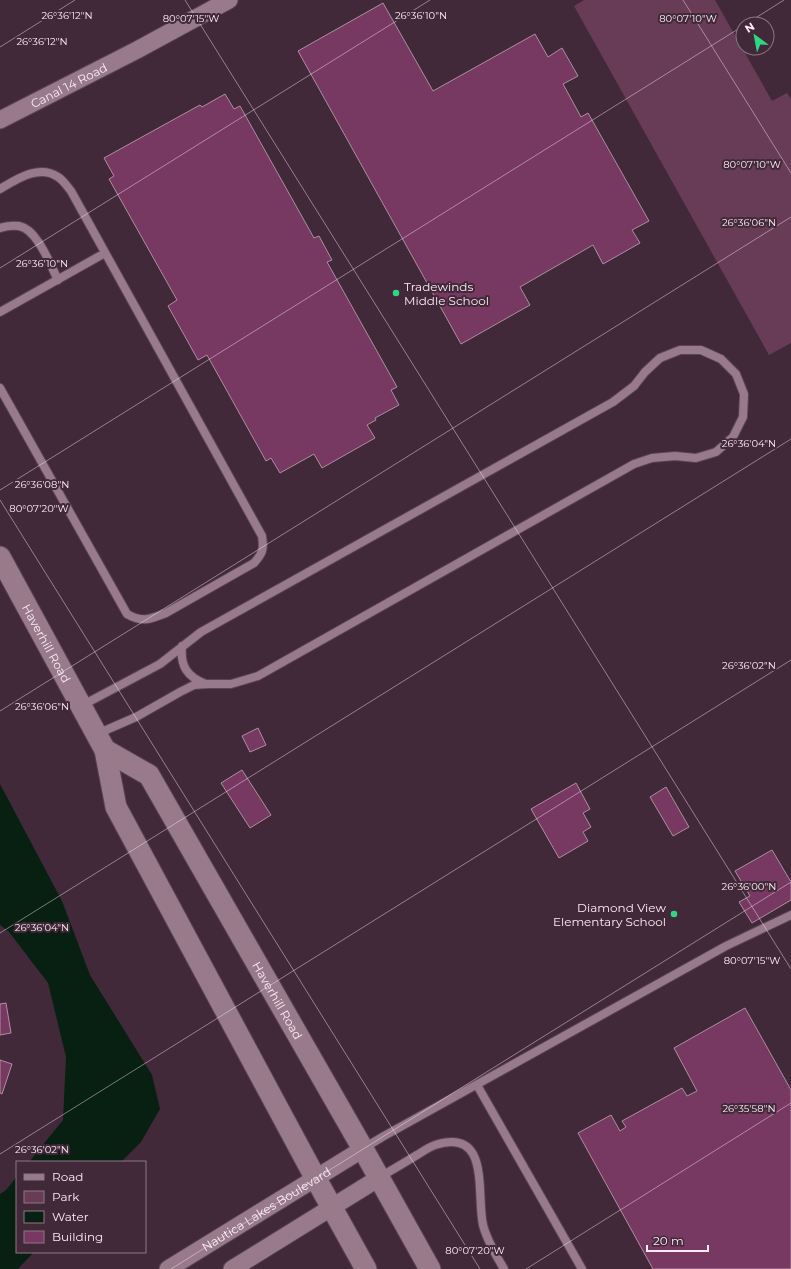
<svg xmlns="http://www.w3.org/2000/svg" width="791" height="1269" viewBox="0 0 791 1269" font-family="Montserrat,sans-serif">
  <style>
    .green { fill: #683b57 }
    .water { fill: #082012 }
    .building { fill: #773962; stroke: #ad8ea0 }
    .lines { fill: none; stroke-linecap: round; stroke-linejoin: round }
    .service-casing { stroke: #5b4553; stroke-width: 10 }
    .minor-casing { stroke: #5b4553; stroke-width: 19 }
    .tertiary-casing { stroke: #5b4553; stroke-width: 23 }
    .service { stroke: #987a8b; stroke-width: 8 }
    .minor { stroke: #987a8b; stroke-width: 17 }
    .tertiary { stroke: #987a8b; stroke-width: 21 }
    .ticks { fill: none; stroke: #fcebf5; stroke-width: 1; stroke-opacity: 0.45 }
    .poi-dot { fill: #2ed883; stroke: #422939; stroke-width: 1.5 }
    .labels { text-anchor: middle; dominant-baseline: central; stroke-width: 4; stroke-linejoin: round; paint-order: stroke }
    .street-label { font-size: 12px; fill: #fcebf5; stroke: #422939 }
    .poi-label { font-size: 12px; fill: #fcebf5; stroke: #422939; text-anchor: start }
    .ticks-label { font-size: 10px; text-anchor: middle; fill: #fcebf5; stroke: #422939; stroke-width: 4; stroke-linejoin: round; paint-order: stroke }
  </style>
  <rect width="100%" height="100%" fill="#422939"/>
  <path class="green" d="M584,0H715L772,101L787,93L791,99V343L769,355L574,6Z"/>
  <path class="water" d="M0,784L62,901L90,975L152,1075L160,1109L141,1142L121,1162H29L63,1120L66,1057L48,983L9,932L0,925Z
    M17,1176V1252H34L18,1269H0V1194L6,1190Z"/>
  <path class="building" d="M383,3L433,91L535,34L548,57L562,48L578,76L563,84L581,117L588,113L649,221L632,230L640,243L603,264L593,245L520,287L530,305L461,344L298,51Z
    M225,94L234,109L240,106L314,238L319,236L332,260L327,262L397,387L391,390L399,405L375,418L376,420L367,425L375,438L322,468L314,454L280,473L271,458L266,461L207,355L198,360L168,306L177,300L109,179L114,176L104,158L200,105L202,107Z
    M258,728L266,745L250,752L242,736Z
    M242,770L271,815L250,828L221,783Z
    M576,783L590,809L583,813L591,827L583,832L588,841L559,858L531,809Z
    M666,787L689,827L673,836L650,797Z
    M772,850L791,882V900L752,923L739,902L750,896L735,871Z
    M6,1003L11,1033L0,1035V1004Z
    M745,1008L791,1090V1269H653L578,1133L611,1115L620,1131L626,1127L622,1121L682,1088L687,1096L697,1091L674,1048Z
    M0,1060L12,1064L2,1094L0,1093Z"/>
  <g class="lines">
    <g class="service-casing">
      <path id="service" d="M0,189C17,179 39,164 58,177C63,180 67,186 71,191L262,536C264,549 263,553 254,563L166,613C151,619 142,623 127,614L0,388
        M0,228C6,226 12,225 19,226C37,229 50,264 58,280
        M0,312L105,253
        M182,646C180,666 187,677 206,684
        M81,706L160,664L201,632L613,402L634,386L645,372L660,358L680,350H701L721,359L736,374L744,394L743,417L733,437L716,452L696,458L675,456L652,458L634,464L258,676L231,684H207L194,685L180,692L136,717L97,734
        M477,1085L582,1269
        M364,1148L384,1136L726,946L791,915
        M380,1177C392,1170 404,1163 417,1155C422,1152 429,1147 435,1145C491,1127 476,1193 483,1225C487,1241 496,1255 504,1269"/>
    </g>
    <g class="minor-casing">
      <g id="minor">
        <path id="s1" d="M0,120L137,50L229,0"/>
        <path id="s2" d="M168,1269L363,1149"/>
        <path d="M232,1269L379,1178"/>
      </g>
    </g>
    <g class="tertiary-casing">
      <g id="tertiary">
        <path id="s3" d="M0,557L105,750L116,807L316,1179L366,1269"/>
        <path id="s4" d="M105,750L149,775L363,1149L430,1269"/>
      </g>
    </g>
    <use href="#service" class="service"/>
    <use href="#minor" class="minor"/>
    <use href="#tertiary" class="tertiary"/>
  </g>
  <path class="ticks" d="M185,0L791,969M683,0L791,173M746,24L784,0M0,47L75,0M0,268L430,0M0,490L743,26M0,500L480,1269M0,711L791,217M0,933L791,439M0,1154L791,660M171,1269L791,882M526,1269L791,1103"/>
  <g class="poi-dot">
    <circle cx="396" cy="293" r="4"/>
    <circle cx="674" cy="914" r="4"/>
  </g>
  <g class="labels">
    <g class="street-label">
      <text stroke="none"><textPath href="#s1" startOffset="77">Canal 14 Road</textPath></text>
      <text stroke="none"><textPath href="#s3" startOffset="98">Haverhill Road</textPath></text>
      <text stroke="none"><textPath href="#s4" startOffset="310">Haverhill Road</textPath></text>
      <text stroke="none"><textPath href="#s2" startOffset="115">Nautica Lakes Boulevard</textPath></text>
    </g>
    <g class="poi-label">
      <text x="404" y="286">Tradewinds<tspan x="404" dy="14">Middle School</tspan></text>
      <text x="666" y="907" text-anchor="end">Diamond View<tspan x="666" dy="14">Elementary School</tspan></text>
    </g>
  </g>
  <g class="ticks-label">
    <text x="67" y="19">26°36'12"N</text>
    <text x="421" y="19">26°36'10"N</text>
    <text x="191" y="22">80°07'15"W</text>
    <text x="688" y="22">80°07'10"W</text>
    <text x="42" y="45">26°36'12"N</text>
    <text x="752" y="168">80°07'10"W</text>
    <text x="749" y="226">26°36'06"N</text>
    <text x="42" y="267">26°36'10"N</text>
    <text x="749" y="447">26°36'04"N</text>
    <text x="42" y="488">26°36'08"N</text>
    <text x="39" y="512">80°07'20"W</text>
    <text x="749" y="669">26°36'02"N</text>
    <text x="42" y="710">26°36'06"N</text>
    <text x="749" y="890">26°36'00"N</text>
    <text x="42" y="931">26°36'04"N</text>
    <text x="752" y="964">80°07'15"W</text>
    <text x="749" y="1112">26°35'58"N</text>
    <text x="42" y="1153">26°36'02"N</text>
    <text x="475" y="1254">80°07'20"W</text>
  </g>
  <rect x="16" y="1161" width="130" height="92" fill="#422939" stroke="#8c7784"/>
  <rect x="24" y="1174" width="20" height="6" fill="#987a8b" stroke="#8c7784"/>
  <text x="52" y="1181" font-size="12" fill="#fcebf5">Road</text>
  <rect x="24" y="1191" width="20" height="12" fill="#683b57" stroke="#8c7784"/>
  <text x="52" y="1201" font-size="12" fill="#fcebf5">Park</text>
  <rect x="24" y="1211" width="20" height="12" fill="#082012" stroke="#8c7784"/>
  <text x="52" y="1221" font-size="12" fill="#fcebf5">Water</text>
  <rect x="24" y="1231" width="20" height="12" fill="#773962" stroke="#8c7784"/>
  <text x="52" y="1241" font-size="12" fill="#fcebf5">Building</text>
  <g transform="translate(755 36) rotate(328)"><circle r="19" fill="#422939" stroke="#8c7784"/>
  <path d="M0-3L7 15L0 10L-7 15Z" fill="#2ed883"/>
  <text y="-6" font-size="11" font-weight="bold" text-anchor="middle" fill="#fcebf5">N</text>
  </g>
  <path d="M647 1245v6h61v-6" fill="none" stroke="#fcebf5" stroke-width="2"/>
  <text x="653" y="1245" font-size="12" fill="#fcebf5" stroke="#422939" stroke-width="3" paint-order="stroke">20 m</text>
</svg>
